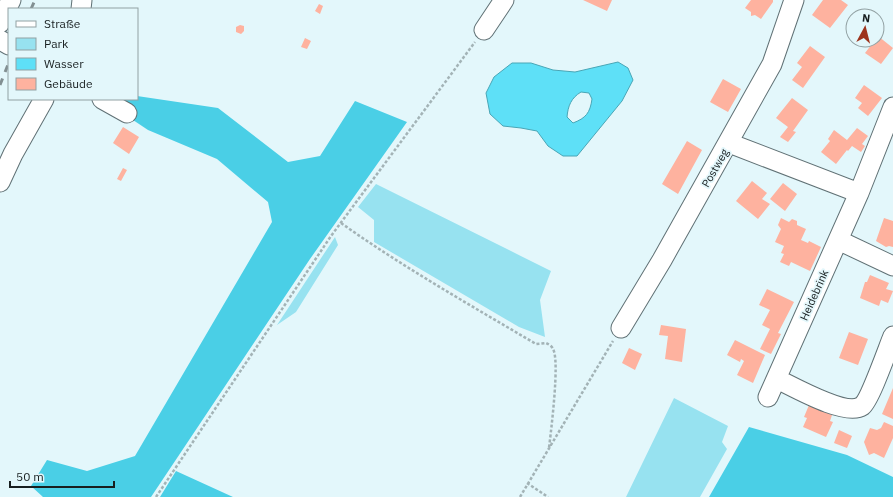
<svg xmlns="http://www.w3.org/2000/svg" width="893" height="497" viewBox="0 0 893 497" font-family="'IBM Plex Sans',sans-serif">
  <style>
    .green { fill: #97e2f0 }
    .forest { fill: #4acfe6 }
    .water { fill: #5ee0f7; stroke: #49a6b6; fill-rule: evenodd }
    .building { fill: #feb29f }
    .lines { fill: none; stroke-linecap: round; stroke-linejoin: round }
    .minor-casing { stroke: #607175; stroke-width: 21 }
    .path { stroke: #a3b3b6; stroke-width: 2.5; stroke-dasharray: 3 2; stroke-linecap: butt }
    .minor { stroke: #fff; stroke-width: 19 }
    .rail { stroke: #828f92; stroke-width: 3; stroke-dasharray: 7 7; stroke-linecap: butt }
    .labels { text-anchor: middle; dominant-baseline: central; stroke-width: 3.5; stroke-linejoin: round; paint-order: stroke }
    .street-label { font-size: 11px; fill: #181f20; stroke: #e3f7fb }
  </style>
  <rect width="100%" height="100%" fill="#e3f7fb"/>
  <path class="green" d="M376,184L551,271L540,300L545,337L519,327L374,242V220L358,207Z
    M335,237L338,245L296,312L277,325Z
    M674,398L728,426L722,442L727,449L700,497H626Z"/>
  <path class="forest" d="M137,96L218,108L288,162L320,156L355,101L407,122L310,259L151,497H43L31,486L47,460L87,471L135,456L272,222L268,202L217,159L148,130L118,110L125,99H137Z
    M749,427L847,455L893,477V497H709Z
    M176,471L233,497H160Z"/>
  <path class="water" d="M618,62L628,68L633,80L622,101L577,156H563L548,146L537,131L521,128L503,126L490,114L486,93L494,77L512,63H531L553,70L575,72ZM581,92L589,93L592,99C590,113 586,118 573,123L567,117C568,106 571,98 581,92Z"/>
  <path class="building" d="M583,0H612L607,11Z
    M751,0H773V2L761,19L755,15L751,16V12L745,8Z
    M823,0H841L848,5L830,28L812,15Z
    M319,4L323,6L320,14L315,11Z
    M240,25L244,26V31L241,34L236,32V27Z
    M878,36L893,48L881,64L865,53L875,40H877Z
    M305,38L311,41L307,49L301,47Z
    M810,46L825,57L803,88L792,80L802,67L797,63Z
    M723,79L741,89L728,112L710,102Z
    M864,85L882,98L868,116L858,108L862,103L855,98Z
    M792,98L808,110L793,131L796,132L788,142L780,137L788,127L776,118Z
    M123,127L139,137L129,154L113,143Z
    M857,128L868,136L862,144L865,146L861,152L852,146L848,151L847,150L836,164L821,152L830,141L828,139L834,130L847,140Z
    M687,141L702,150L678,194L662,184Z
    M123,168L127,170L121,181L117,179Z
    M752,181L767,193L762,199L770,204L758,219L736,201Z
    M783,183L797,194L785,211L770,199Z
    M781,218L789,222L792,219L797,221V225L806,229L801,240L808,243L809,241L821,247L810,271L791,262L789,266L780,262L784,254L781,253L784,246L775,242L781,229L778,225Z
    M884,218L893,221V247L889,246L886,247L876,241Z
    M870,275L889,283L886,289L893,291L888,303L881,300L879,306L860,298L865,282H867Z
    M767,289L794,302L778,333L781,334L771,354L760,349L770,329L762,325L770,310L759,305Z
    M661,325L686,329L682,362L665,359L668,336L659,335Z
    M849,332L868,339L858,365L839,358Z
    M735,340L765,355L753,383L737,375L744,361L741,359L740,362L727,355Z
    M629,348L642,354L635,370L622,363Z
    M893,388V419L882,414Z
    M809,405L832,415L830,421L833,422L826,437L803,427L807,418L804,417Z
    M884,422L893,426V438L884,458L874,453L869,455L864,442L870,428L877,430L881,428Z
    M839,430L852,436L847,448L834,443Z"/>
  <g class="lines">
    <g class="minor-casing">
      <path id="minor" d="M81,9L82,0
        M0,23L11,0
        M484,30L504,0
        M0,40L9,45
        M102,99L127,113
        M729,143L859,193
        M0,182L13,154L44,99
        M838,240L893,266
        M621,328L662,260L772,64L794,0
        M777,379C794,387 846,417 862,406C870,400 888,348 893,336
        M768,397L859,193L893,107"/>
    </g>
    <path class="path" d="M341,223C403,267 470,305 536,344L546,343C548,344 552,346 553,349C560,360 551,431 549,448
      M527,483L548,497
      M156,497L331,236L475,42
      M520,497L613,341"/>
    <use href="#minor" class="minor"/>
    <path class="rail" d="M31,9L35,0
      M0,85L9,62"/>
  </g>
  <g class="labels">
    <g class="street-label">
      <text transform="translate(715 168) rotate(-60)">Postweg</text>
      <text transform="translate(814 295) rotate(-66)">Heidebrink</text>
    </g>
  </g>
  <rect x="8" y="8" width="130" height="92" fill="#e3f7fb" stroke="#92a1a3"/>
  <rect x="16" y="21" width="20" height="6" fill="#ffffff" stroke="#92a1a3"/>
  <text x="44" y="28" font-size="12" fill="#181f20">Straße</text>
  <rect x="16" y="38" width="20" height="12" fill="#97e2f0" stroke="#92a1a3"/>
  <text x="44" y="48" font-size="12" fill="#181f20">Park</text>
  <rect x="16" y="58" width="20" height="12" fill="#5ee0f7" stroke="#92a1a3"/>
  <text x="44" y="68" font-size="12" fill="#181f20">Wasser</text>
  <rect x="16" y="78" width="20" height="12" fill="#feb29f" stroke="#92a1a3"/>
  <text x="44" y="88" font-size="12" fill="#181f20">Gebäude</text>
  <g transform="translate(865 28) rotate(7)"><circle r="19" fill="#e3f7fb" stroke="#92a1a3"/>
  <path d="M0-3L7 15L0 10L-7 15Z" fill="#9d341d"/>
  <text y="-6" font-size="11" font-weight="bold" text-anchor="middle" fill="#181f20">N</text>
  </g>
  <path d="M10 481v6h104v-6" fill="none" stroke="#181f20" stroke-width="2"/>
  <text x="16" y="481" font-size="12" fill="#181f20" stroke="#e3f7fb" stroke-width="3" paint-order="stroke">50 m</text>
</svg>
